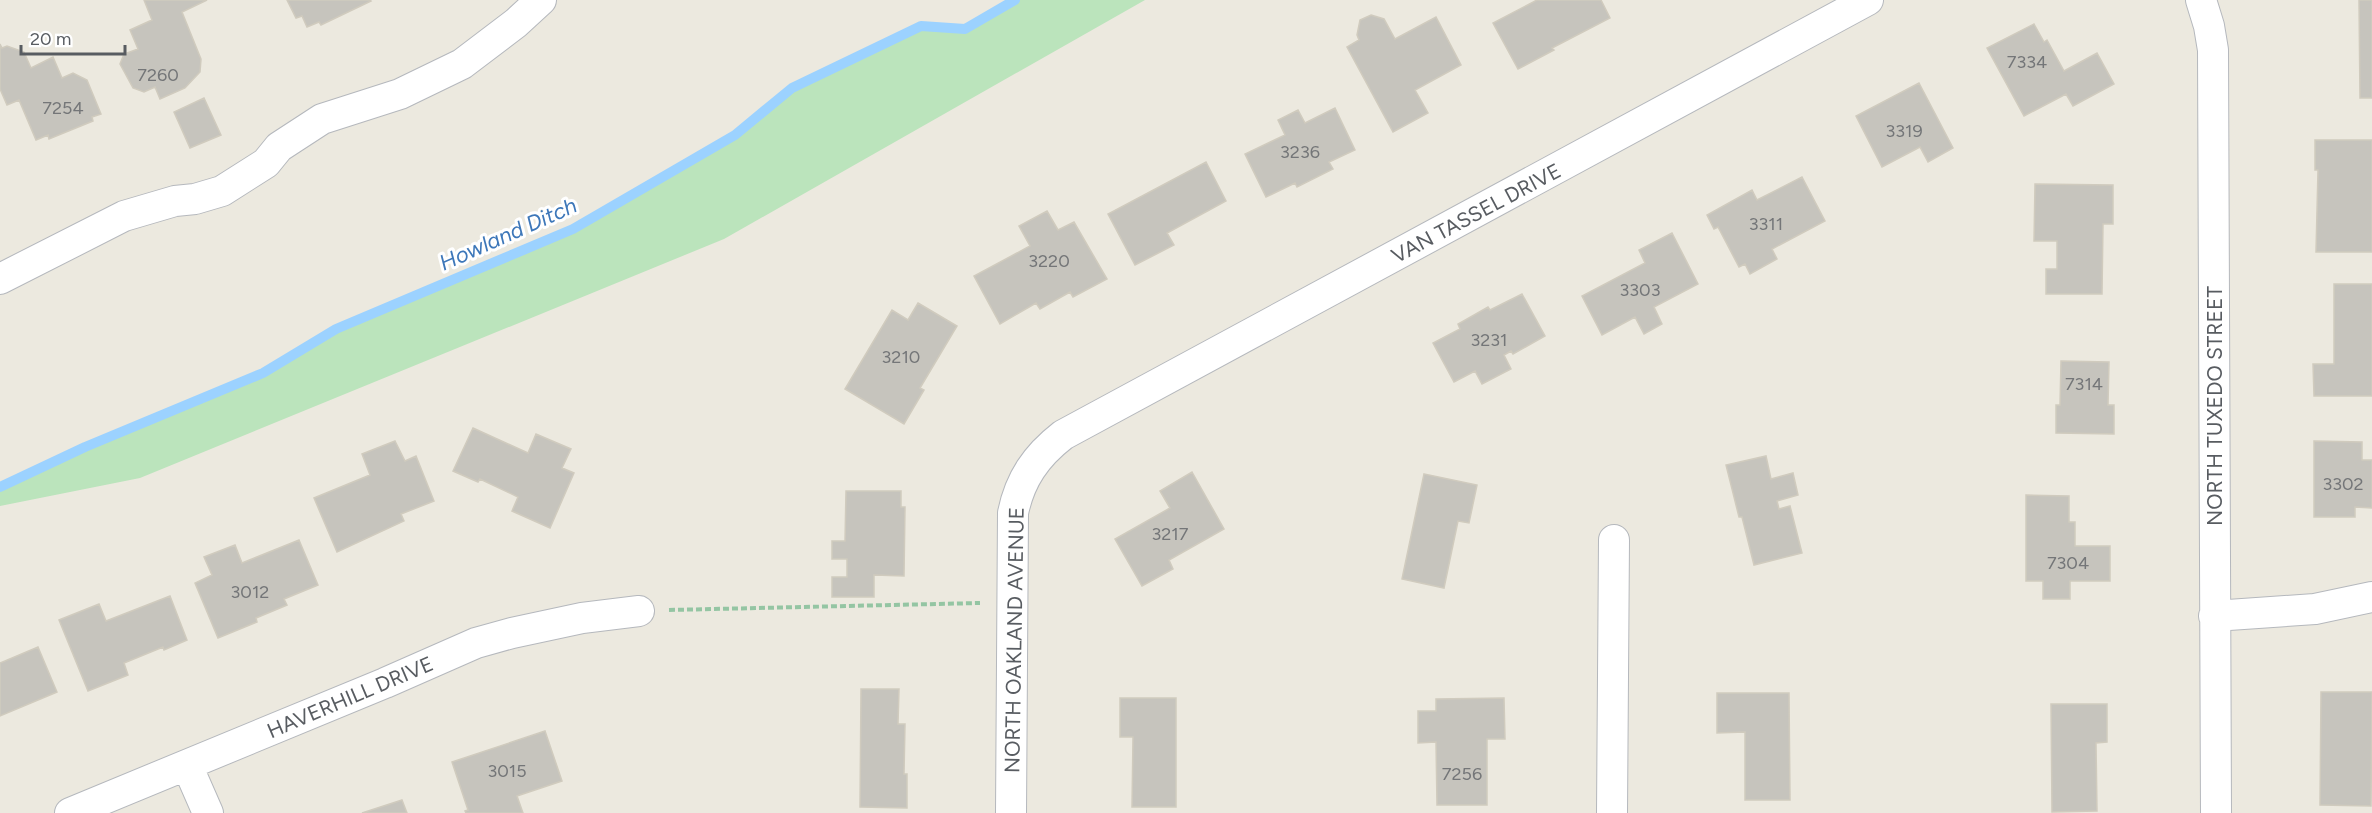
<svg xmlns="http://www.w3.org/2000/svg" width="2372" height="813" viewBox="0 0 2372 813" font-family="Figtree,sans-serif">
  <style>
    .green { fill: #bbe4bc }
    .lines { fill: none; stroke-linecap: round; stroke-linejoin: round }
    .stream { stroke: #9cd2ff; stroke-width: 10 }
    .building { fill: #c6c4bd; stroke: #d0cbbe; stroke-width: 1.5 }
    .minor-casing { stroke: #b5b8bd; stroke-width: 32 }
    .path { stroke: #94c5a3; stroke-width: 4; stroke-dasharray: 6 3; stroke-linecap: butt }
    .minor { stroke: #fff; stroke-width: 30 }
    .labels { text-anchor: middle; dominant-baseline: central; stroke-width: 6; stroke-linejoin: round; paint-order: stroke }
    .number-label { font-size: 18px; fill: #747678 }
    .street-label { font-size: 21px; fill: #585c61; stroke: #fff }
    .water-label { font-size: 22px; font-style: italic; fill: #3d77b9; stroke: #fff }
  </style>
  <rect width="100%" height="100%" fill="#ece9df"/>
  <path class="green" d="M1015,0H1145L724,239L140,478L0,506V487L85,447L263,373L336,329L573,229L735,135L792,88L921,26L965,29Z"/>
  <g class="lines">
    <path class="stream" d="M0,487L85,447L263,373L336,329L573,229L735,135L792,88L921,26L965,29L1015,0"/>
  </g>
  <path class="building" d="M144,0H207L182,12L201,59L200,72L185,88L160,99L155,87L144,92L133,88L120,64L124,54L138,49L130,30L152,20Z
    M287,0H370L371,1L321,25L319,22L307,27L302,16L296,18Z
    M1537,0H1601L1610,18L1552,48L1554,50L1518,69L1493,23Z
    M2359,0H2372V98H2360Z
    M1371,15L1384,19L1395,39L1436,17L1461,65L1415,90L1428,113L1393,132L1347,47L1359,40L1357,35L1360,20Z
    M2034,24L2044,42L2047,40L2064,71L2097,53L2114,84L2073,106L2066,94L2024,116L1987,48Z
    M0,44L2,48L7,46L24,52L31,68L53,57L62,78L73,73L87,80L101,114L92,117L93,121L49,139L48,135L36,140L19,100L7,105L0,89Z
    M1919,83L1953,148L1928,162L1920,147L1882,167L1856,116Z
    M204,98L221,135L190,148L174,112Z
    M1335,108L1355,150L1329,162L1333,169L1297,187L1295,183L1266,197L1245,154L1285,135L1278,120L1298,110L1305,123Z
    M2315,140H2372V252H2316L2318,170H2315Z
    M1206,162L1226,201L1167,233L1174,245L1135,265L1108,214Z
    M1802,177L1825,221L1772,249L1777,259L1750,274L1745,264L1739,267L1718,227L1714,229L1707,215L1752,190L1757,200Z
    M2035,184L2113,185V224H2103L2102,294H2046V269H2057V241H2034Z
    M1047,211L1058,230L1074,222L1107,279L1073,297L1070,292L1040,309L1036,303L1000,324L974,276L1030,246L1019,226Z
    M1672,233L1698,284L1654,307L1662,324L1644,334L1635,317L1602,335L1582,296L1645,263L1639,250Z
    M2334,284H2372V396H2314L2313,364H2334Z
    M1522,294L1545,336L1513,354L1511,351L1504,355L1511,369L1482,384L1475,371L1454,382L1433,343L1460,329L1458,324L1488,307L1490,310Z
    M918,303L957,326L920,388L924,390L904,424L845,389L892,310L908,320Z
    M2061,361L2109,362L2108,405H2114V434L2056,433V405H2060Z
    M473,428L528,453L536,434L571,449L562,468L574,473L550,528L512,511L518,497L480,479L478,482L453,471Z
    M395,441L405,461L416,456L434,501L401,514L404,521L337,552L314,498L370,475L362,454Z
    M2314,441L2362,442V460H2372V508L2355,507V517H2314Z
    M1766,456L1771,479L1793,473L1798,495L1777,501L1779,509L1790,506L1802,553L1754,565L1742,517H1739L1726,465Z
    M1192,472L1224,529L1169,560L1173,569L1142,586L1115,539L1170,508L1160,491Z
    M1424,474L1477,485L1469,523L1458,521L1444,588L1402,579Z
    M846,491H901V507H905L904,576L874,575V597H832V577H847V559H832V541H845Z
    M2026,495L2069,496V522H2075V546H2110V581H2070V599H2043V581H2026Z
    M299,540L318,585L284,599L287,605L256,618L257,622L218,638L195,583L212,575L204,557L235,545L242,563Z
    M170,596L187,640L164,650L163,647L124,663L128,675L88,691L59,620L99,604L106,621Z
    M38,647L57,692L0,716V663Z
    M861,689H899L898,724H905L904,774H907V808L860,807Z
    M2321,692H2372L2371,806L2320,805Z
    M1717,693H1789L1790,800H1745V732L1717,733Z
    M1120,698H1176V807H1132L1133,737H1120Z
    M1504,698L1505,739H1487V805H1437L1436,742L1418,743V711H1436V699Z
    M2051,704H2107V742L2096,743L2097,811L2052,812Z
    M545,731L562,781L517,796L523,813H466L465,811L468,810L452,762Z
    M402,800L407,813H362Z"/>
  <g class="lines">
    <g class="minor-casing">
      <path id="minor" d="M2201,0L2209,26L2213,50L2216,813
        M0,279L124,216L175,201L195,199L222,191L266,163L279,147L322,119L400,94L462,64L516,23L541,0
        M2214,616L2315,609L2372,597
        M187,765L208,813
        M70,813L385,683L476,643L512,633L582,618L639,611
        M1011,813L1013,513C1020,479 1036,456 1063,435L1868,0
        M1612,813L1614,540"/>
    </g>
    <path class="path" d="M669,610L980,603"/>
    <use href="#minor" class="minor"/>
  </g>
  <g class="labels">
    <g class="number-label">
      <text x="2027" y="62">7334</text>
      <text x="158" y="75">7260</text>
      <text x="63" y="108">7254</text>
      <text x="1904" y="131">3319</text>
      <text x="1300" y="152">3236</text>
      <text x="1766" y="224">3311</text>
      <text x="1049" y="261">3220</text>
      <text x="1640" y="290">3303</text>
      <text x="1489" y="340">3231</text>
      <text x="901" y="357">3210</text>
      <text x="2084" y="384">7314</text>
      <text x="2343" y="484">3302</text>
      <text x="1170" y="534">3217</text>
      <text x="2068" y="563">7304</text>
      <text x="250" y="592">3012</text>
      <text x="507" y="771">3015</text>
      <text x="1462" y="774">7256</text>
    </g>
    <g class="street-label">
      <text transform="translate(1476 213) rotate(-28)">VAN TASSEL DRIVE</text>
      <text transform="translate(2214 406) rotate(-90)">NORTH TUXEDO STREET</text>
      <text transform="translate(1014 640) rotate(-89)">NORTH OAKLAND AVENUE</text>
      <text transform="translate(350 697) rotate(-23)">HAVERHILL DRIVE</text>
    </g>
    <g class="water-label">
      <text transform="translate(508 234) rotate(-24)">Howland Ditch</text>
    </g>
  </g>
  <path d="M21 45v9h104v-9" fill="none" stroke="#585c61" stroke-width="3"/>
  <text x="30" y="45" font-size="18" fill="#585c61" stroke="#ffffff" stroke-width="4.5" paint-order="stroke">20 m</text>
</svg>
